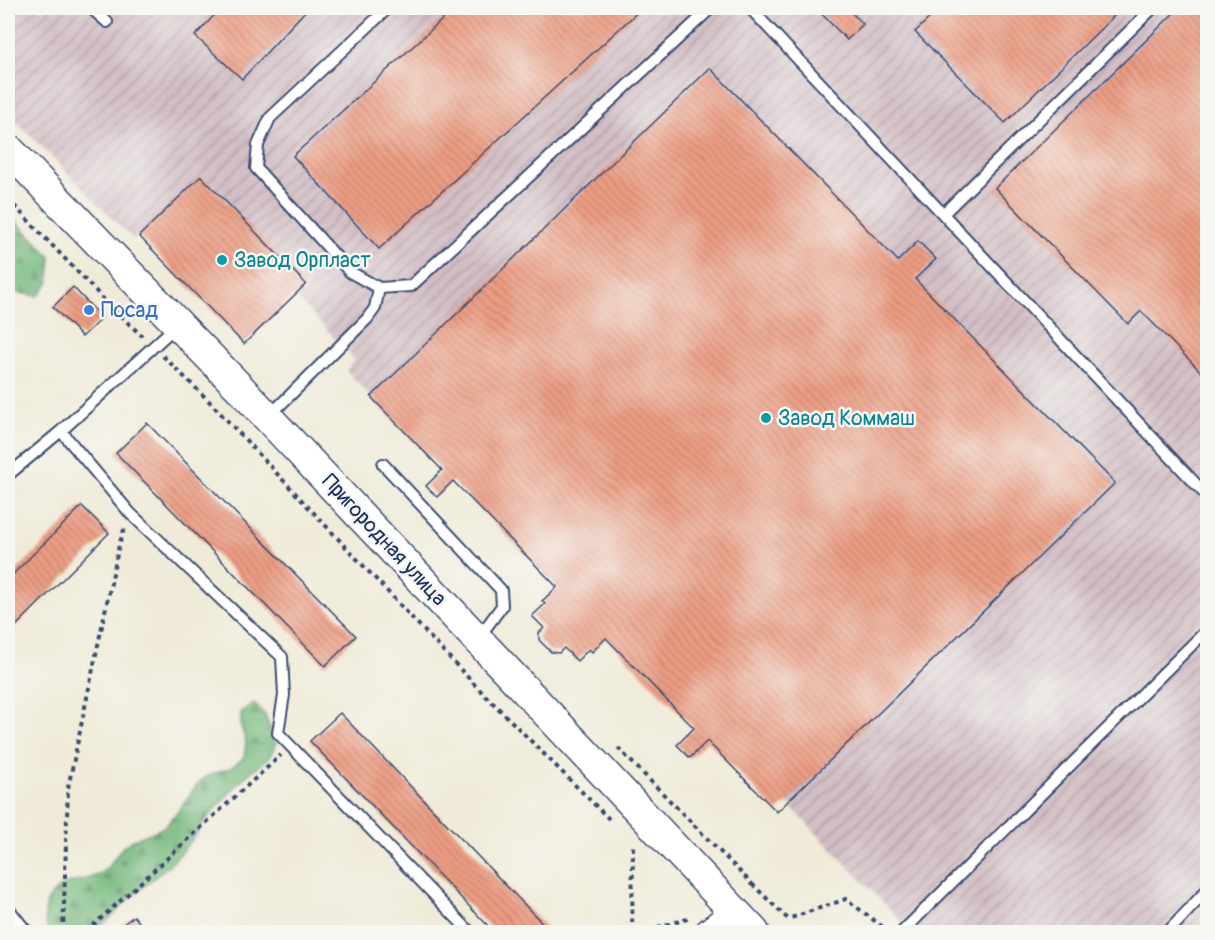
<svg xmlns="http://www.w3.org/2000/svg" width="1215" height="940" viewBox="0 0 1215 940" font-family="Pangolin,sans-serif">
  <style>
    .industrial { fill: url(#industrial-furrows) }
    .forest { fill: url(#forest-firs); stroke: #48746d; stroke-width: 1.5 }
    .building { fill: url(#building-back-hatch) }
    .lines { fill: none; stroke-linecap: round; stroke-linejoin: round }
    .service-casing { stroke: #3b4b70; stroke-width: 14 }
    .tertiary-casing { stroke: #3b4b70; stroke-width: 30 }
    .secondary-casing { stroke: #3b4b70; stroke-width: 33 }
    .path { stroke: #3b4b70; stroke-width: 4; stroke-dasharray: 4.5 4.5; stroke-linecap: butt }
    .service { stroke: #fff; stroke-width: 10 }
    .tertiary { stroke: #fff; stroke-width: 27 }
    .secondary { stroke: #fff; stroke-width: 30 }
    .culture-dot { fill: #0f9aa8; stroke: #f6f6f2; stroke-width: 2 }
    .shop-dot { fill: #3f7fe0; stroke: #f6f6f2; stroke-width: 2 }
    .labels { text-anchor: middle; dominant-baseline: central; stroke-width: 5; stroke-linejoin: round; paint-order: stroke }
    .culture-label { font-size: 21px; fill: #0d838f; stroke: #f6f6f2; text-anchor: start }
    .shop-label { font-size: 21px; fill: #366cbe; stroke: #f6f6f2; text-anchor: start }
    .street-label { font-size: 21px; fill: #1b2f5e; stroke: #f6f6f2 }
  </style>
  <defs>
    <pattern id="industrial-furrows" width="10" height="10" patternUnits="userSpaceOnUse" patternTransform="scale(1.5)"><rect width="10" height="10" fill="#d2bec4"/><path d="M-1 1l2-2M0 10L10 0M9 11l2-2" fill="none" stroke="#aa9ba2"/></pattern>
    <pattern id="forest-firs" width="22" height="20" patternUnits="userSpaceOnUse" patternTransform="scale(1.5)"><rect width="22" height="20" fill="#75b87c"/><path d="M5 1l3.5 6h-7zM16 11l3.5 6h-7z" fill="#5f9669"/></pattern>
    <pattern id="building-back-hatch" width="6" height="6" patternUnits="userSpaceOnUse" patternTransform="scale(1.5)"><rect width="6" height="6" fill="#ed9d82"/><path d="M-1 5l2 2M0 0l6 6M5-1l2 2" fill="none" stroke="#bf806e"/></pattern>
  </defs>
  <rect width="100%" height="100%" fill="#f6f6f2"/>
  <filter id="ink" filterUnits="userSpaceOnUse"><feTurbulence type="fractalNoise" baseFrequency=".0167" numOctaves="2"/><feDisplacementMap in="SourceGraphic" scale="12" xChannelSelector="R" yChannelSelector="G"/><feConvolveMatrix kernelMatrix="1 2 1 2 8 2 1 2 1" color-interpolation-filters="sRGB"/></filter>
  <filter id="wash" filterUnits="userSpaceOnUse"><feTurbulence type="fractalNoise" baseFrequency=".008" numOctaves="4" result="noise"/><feDisplacementMap in="SourceGraphic" scale="24" xChannelSelector="R" yChannelSelector="G"/><feGaussianBlur stdDeviation="1.35" result="paint"/><feColorMatrix in="noise" values="0 0 0 0 0 0 0 0 0 0 0 0 0 0 0 0 0 1.4 0 .05"/><feComposite in="paint" operator="in"/></filter>
  <g filter="url(#wash)">
    <rect width="100%" height="100%" fill="#f0ebd8"/>
    <path class="industrial" d="M8,8H1207V932H912L787,803L777,812L371,397L346,370L355,360L294,295L201,176L139,236L133,239L8,113Z"/>
    <path class="forest" d="M8,213L51,257L49,283L38,296L12,292L8,287Z
      M254,703L265,715L276,744L269,758L245,777L234,788L203,823L195,836L175,860L128,900L107,921L91,932H49C43,917 43,902 56,890C65,881 90,881 102,872C112,865 115,855 123,847C134,836 151,835 163,827C167,825 171,820 173,817C184,806 189,792 201,781C210,773 219,772 230,768C235,766 240,761 244,757L246,742L241,727V712Z"/>
    <g id="blocks">
      <path class="building" d="M221,8H308L242,79L195,36Z
        M455,8H642L379,249L293,156Z
        M816,8H847L863,24L847,40Z
        M940,8H1122L1005,123L915,32Z
        M1179,8H1208V379L1141,311L1128,324L995,188Z
        M710,68L898,261L918,241L936,259L915,279L1115,483L777,812L707,741L690,758L677,745L694,728L606,638L592,652L589,649L577,661L564,648L559,653L551,652L539,640V633L544,628L532,616L545,604L542,601L557,587L453,481L437,497L426,486L442,470L371,397Z
        M201,176L306,284L244,344L139,236Z
        M73,287L102,318L82,337L53,307Z
        M147,423L356,636L325,666L116,453Z
        M82,506L109,533L8,634V579Z
        M340,713L547,928L542,932H494L310,741Z
        M134,916L147,932H113Z"/>
    </g>
  </g>
  <g filter="url(#ink)">
    <use href="#blocks" fill-opacity="0" stroke="#3b4b70" stroke-width="1.5"/>
    <g class="lines">
      <g class="service-casing">
        <path id="service" d="M91,8L107,22
          M388,8L270,118L258,145L256,168L350,272L379,288L411,286L711,8
          M750,8L1208,497
          M943,214L1153,8
          M176,326L61,431L130,513L282,657L284,695L278,733L470,932
          M270,415L367,319L375,308L379,288
          M383,464L501,590L502,606L479,637
          M8,475L61,431
          M8,908L27,932
          M902,932L1208,629
          M1168,932L1208,889"/>
      </g>
      <g class="tertiary-casing">
        <path id="tertiary" d="M709,932L734,912"/>
      </g>
      <g class="secondary-casing">
        <path id="secondary" d="M8,149L237,385L754,932"/>
      </g>
      <path class="path" d="M8,199L110,306L142,336
        M163,356L209,401L475,685L609,819
        M618,748L752,884L748,889
        M752,884L788,919L846,899L888,931
        M63,932L68,788L119,545L125,527
        M86,932L281,755
        M632,932L633,844
        M640,932L691,918"/>
      <use href="#service" class="service"/>
      <use href="#tertiary" class="tertiary"/>
      <use href="#secondary" class="secondary"/>
    </g>
  </g>
  <g class="culture-dot">
    <circle cx="222" cy="260" r="6"/>
    <circle cx="766" cy="418" r="6"/>
  </g>
  <circle class="shop-dot" cx="89" cy="310" r="6"/>
  <g class="labels">
    <g class="culture-label">
      <text x="234" y="260">Завод Орпласт</text>
      <text x="778" y="418">Завод Коммаш</text>
    </g>
    <g class="shop-label">
      <text x="101" y="310">Посад</text>
    </g>
    <g class="street-label">
      <text transform="translate(384 540) rotate(47)">Пригородная улица</text>
    </g>
  </g>
  <rect width="1215" height="940" fill="none" stroke="#f6f6f2" stroke-width="30"/>
</svg>
